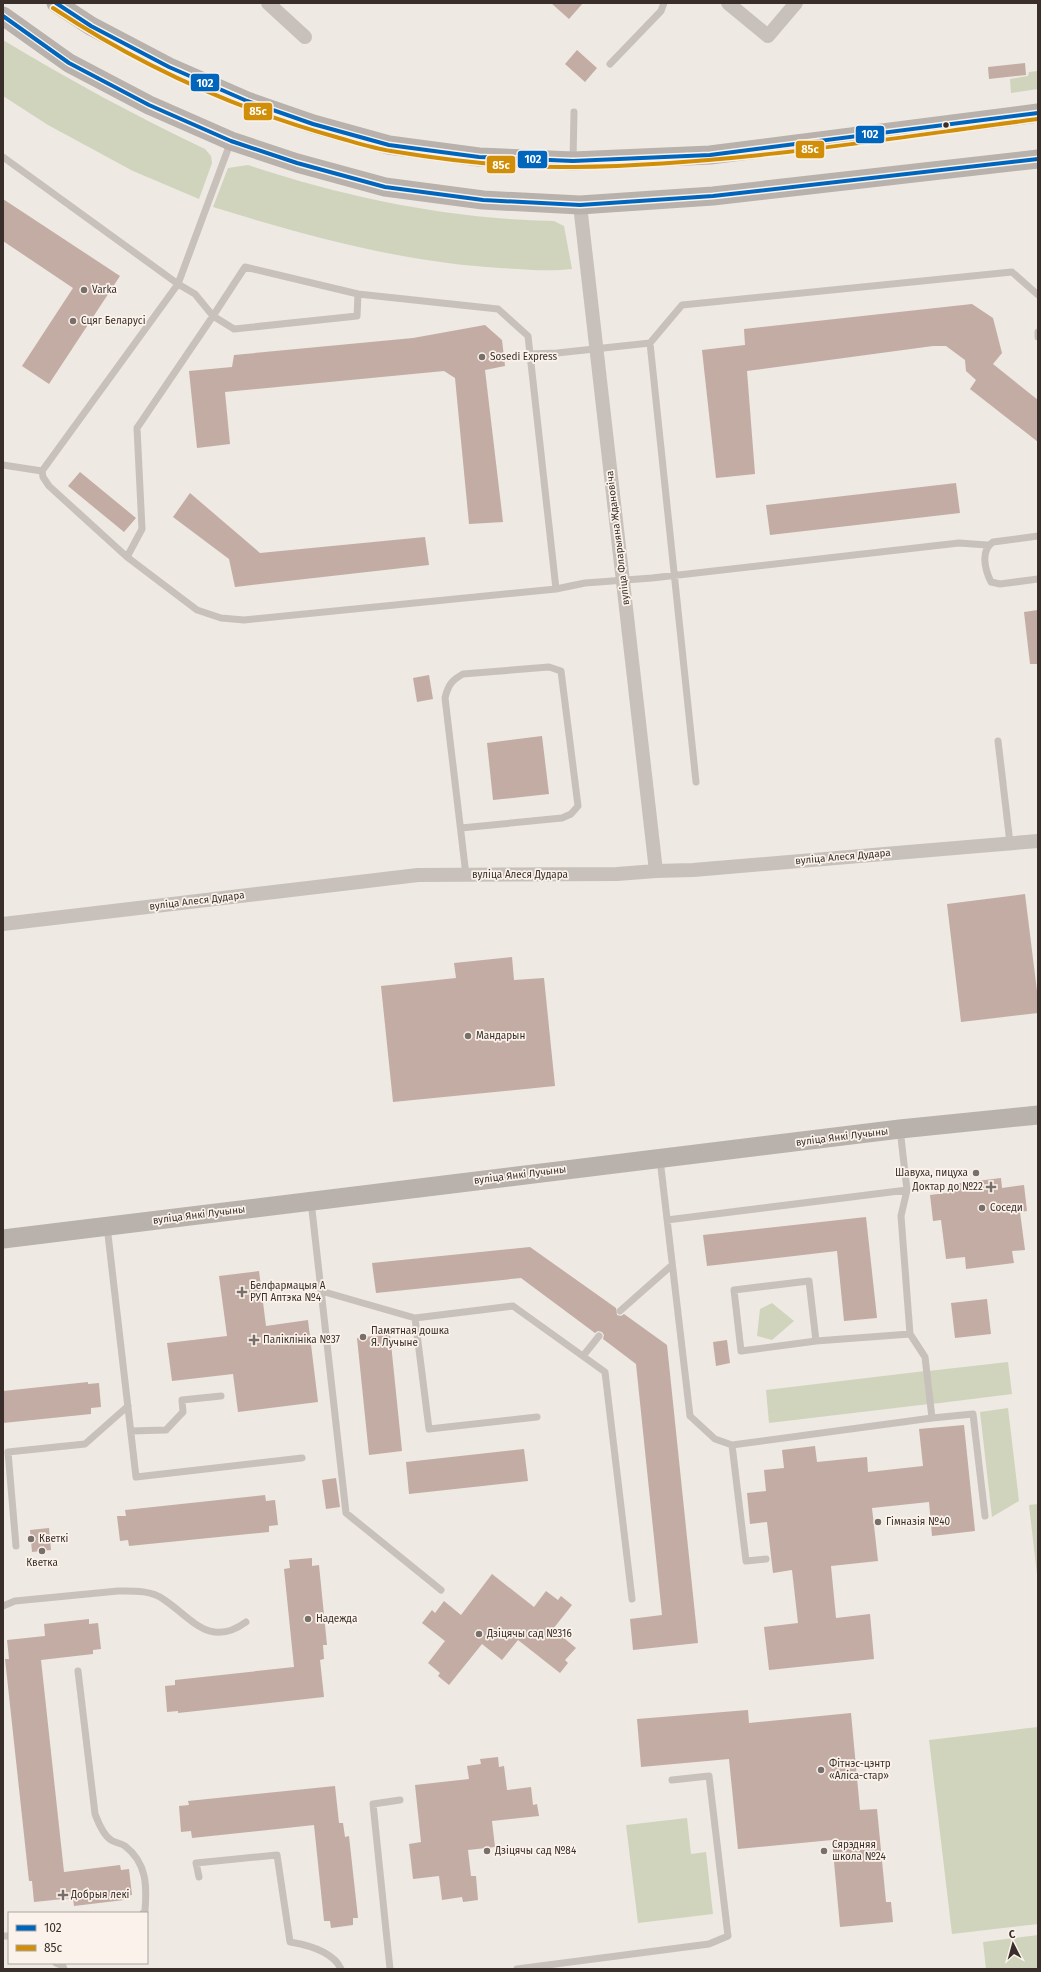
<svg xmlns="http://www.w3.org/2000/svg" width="1041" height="1972" viewBox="0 0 1041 1972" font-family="'Fira Sans',sans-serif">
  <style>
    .green { fill: #d0d4bc }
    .building { fill: #c3aca4 }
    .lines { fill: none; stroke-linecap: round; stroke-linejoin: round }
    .service { stroke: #c8c1bb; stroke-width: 7 }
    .minor { stroke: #c8c1bb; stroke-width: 14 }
    .secondary { stroke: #b8b1ac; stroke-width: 19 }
    .bus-1-casing { stroke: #fbf3eb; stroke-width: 7 }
    .bus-2-casing { stroke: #fbf3eb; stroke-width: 7 }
    .bus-1 { stroke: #0065bd; stroke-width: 4 }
    .bus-2 { stroke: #d18e08; stroke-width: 4 }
    .bus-dot { fill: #392e29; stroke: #fbf3eb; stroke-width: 1.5 }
    .poi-dot { fill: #786f6a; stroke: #fbf3eb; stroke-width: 1.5 }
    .labels { text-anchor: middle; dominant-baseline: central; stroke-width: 3.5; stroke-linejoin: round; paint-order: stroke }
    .poi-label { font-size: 10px; fill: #392e29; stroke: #fbf3eb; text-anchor: start }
    .street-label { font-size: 10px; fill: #392e29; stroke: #fbf3eb }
    .line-badge { stroke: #fbf3eb; stroke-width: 1.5 }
    .badge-label { font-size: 11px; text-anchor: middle; font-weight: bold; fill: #fff }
  </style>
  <rect width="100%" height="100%" fill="#eee9e3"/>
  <path class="green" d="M3,40C69,80 136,116 205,149L211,156L212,163L199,199L133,171L48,125L3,96Z
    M1038,71V89L1011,93L1010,79L1028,76L1029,72Z
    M248,165C347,198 450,219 554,221L564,226L572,269C548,272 524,269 500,268C401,262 307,236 213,207L228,168Z
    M772,1303L794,1321L772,1340L757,1336L760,1309Z
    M1008,1362L1012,1394L932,1404L928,1371Z
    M925,1371L929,1404L769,1423L766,1390Z
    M1008,1408L1019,1501L992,1517L980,1412Z
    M1038,1504V1583L1029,1505Z
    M1038,1727V1924L952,1934L929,1740Z
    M687,1818L691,1854L706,1852L713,1914L638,1923L626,1825Z
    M1038,1935V1969H986L983,1942Z"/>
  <path class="building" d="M551,3H583L569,19Z
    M577,50L597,68L585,82L565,64Z
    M1025,63L1026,75L989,79L988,67Z
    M3,199L120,276L49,384L22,366L73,288L3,241Z
    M972,304L993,318L1002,353L993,364L1038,400V442L970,389L976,380L966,371L965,360L946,346H933L747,371L755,474L716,478L702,350L745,345L744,329Z
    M485,325L502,340L505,366L485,370L503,522L469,524L455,378L444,371L225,392L230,444L197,448L189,371L232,367L234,355L413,338Z
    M80,472L136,518L124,532L68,486Z
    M956,483L960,513L770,535L766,505Z
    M190,493L260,553L425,537L429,565L235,587L229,559L173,517Z
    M1038,610V664H1030L1024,612Z
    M429,675L433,699L417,702L413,678Z
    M542,736L549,794L493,800L487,743Z
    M1025,894L1038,999V1013L961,1022L947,904Z
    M512,957L514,980L544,978L555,1086L393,1102L381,986L456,978L454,963Z
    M1001,1178L1002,1188L1024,1185L1027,1211L1020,1212L1025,1250L1012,1251L1014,1263L966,1269L965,1257L946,1259L941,1220L933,1221L930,1195L954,1192L953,1184Z
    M866,1217L877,1318L844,1321L837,1251L707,1266L703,1235Z
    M530,1247L616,1308L617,1315L621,1316L624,1314L667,1345L698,1643L633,1650L630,1619L662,1615L636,1364L603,1339L604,1335L602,1332L598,1331L595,1333L521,1278L376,1293L372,1263Z
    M259,1271L266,1326L308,1320L318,1402L238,1412L233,1374L172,1381L167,1343L227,1336L219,1276Z
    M987,1299L991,1334L955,1338L951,1303Z
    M390,1334L402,1451L369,1455L357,1338Z
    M727,1340L730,1363L716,1366L713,1342Z
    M88,1382V1384L99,1383L101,1407L91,1408V1414L3,1423V1391Z
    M964,1425L975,1531L932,1536L929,1502L872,1508L878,1561L831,1566L836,1618L870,1614L874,1659L769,1670L764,1627L798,1623L792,1570L773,1573L767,1522L750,1524L747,1493L766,1491L764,1470L784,1468L782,1450L815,1446L817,1462L867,1457L868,1472L923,1466L919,1429Z
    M524,1449L528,1481L409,1494L406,1462Z
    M336,1478L340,1507L326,1509L322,1480Z
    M265,1495L266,1501L275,1500L278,1525L269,1526V1532L129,1546L128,1540L120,1541L117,1516H126L125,1510Z
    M49,1528L51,1550L32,1552L30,1530Z
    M312,1558V1566L319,1565L327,1645H323L324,1659L320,1660L324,1697L178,1713V1711L167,1712L165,1686L175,1685V1680L294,1667L284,1569L290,1568L289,1560Z
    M492,1574L534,1607L546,1591L558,1600L561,1596L572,1605L553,1629L576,1648L565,1660L568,1663L560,1673L518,1640L502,1660L482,1644L449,1685L438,1676L440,1673L428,1663L445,1641L422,1623L432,1610L435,1613L444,1601L461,1615Z
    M89,1619V1624L98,1623L101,1649L93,1650V1654L41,1660L64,1872L120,1865L121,1870L129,1869L132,1895L123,1896L124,1900L74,1906L73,1898L34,1902L32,1881H29L5,1659H9L7,1640L45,1636L44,1624Z
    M748,1710L749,1723L851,1713L860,1810L877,1809L886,1902H891L893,1922L840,1927L832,1840L738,1849L729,1759L641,1767L637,1719Z
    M498,1757L499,1767L504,1766L507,1790L531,1787L533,1805L537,1804L539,1816L492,1821L495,1847L468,1850L471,1876H476L478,1900L463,1902L462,1897L442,1900L439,1876L413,1879L409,1844L421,1842L415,1785L469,1779L467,1766L481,1764L480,1759Z
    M335,1786L339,1823H343L345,1837L349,1836L358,1918H353V1925L331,1928L330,1921H324L314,1825L192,1838L191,1831L181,1832L179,1806L189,1805L188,1801Z"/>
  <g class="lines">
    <path class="service" d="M610,64L661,11L664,3
      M231,141L178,284L42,471L43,477L49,486L127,557L197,610L221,618L244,620L556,589L585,583L652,578L959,543L987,545
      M3,157L178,284L195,294L213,316L245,267L358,294L498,309L528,336L556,589
      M573,161L574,112
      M1038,332V337
      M650,343L696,782
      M530,354L557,353L650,343L682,305L1012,272L1038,295
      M3,465L42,471
      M1038,536L993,542C980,550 985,570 991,582L1000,584L1038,579
      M127,557L142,529L137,428L213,316L234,329L357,316L358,294
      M998,741L1010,843
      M461,828L562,818L571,814L578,806L561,671L549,667L463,674C452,680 448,685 445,698L466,875
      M900,1129L907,1190L901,1216L910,1334L925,1357L932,1418L973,1414L985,1516
      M660,1159L690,1416L715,1439L732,1445L746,1561L766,1559
      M311,1201L346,1513L441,1590
      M667,1220L907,1190
      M107,1226L136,1477L302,1458
      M809,1281L816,1341L741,1351L734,1290Z
      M321,1291L415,1318L513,1306L605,1372L632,1599
      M620,1311L672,1265
      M415,1318L429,1429L537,1417
      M816,1341L910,1334
      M583,1356L599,1336
      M131,1431L166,1430L183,1412L182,1400L221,1396
      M732,1445L932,1418
      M16,1546L8,1452L85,1444L128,1406
      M3,1606L15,1601L118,1591C132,1591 151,1590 163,1599C191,1617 209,1649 246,1622
      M78,1671L95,1814C98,1822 103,1835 111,1840C115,1843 121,1843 125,1846C147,1863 147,1886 145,1911L143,1913
      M199,1877L196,1863L277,1855L290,1942C308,1945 333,1951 341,1969
      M3,1936H9
      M56,1963L63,1966L64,1969
      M390,1969L373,1804L400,1800
      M517,1969L709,1944L728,1936L709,1776L672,1780"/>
    <path class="minor" d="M268,3L305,37
      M728,3L768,36L796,3
      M580,205L656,871
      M3,924L418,875L617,874L656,871L693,870L1038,841"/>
    <path class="secondary" d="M56,3L91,26L169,67L247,101L313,124L389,145L479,157L573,161L710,155L1038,113
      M3,16L69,63L149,105L231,141L297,163L385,187L483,200L580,205L713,196L1038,159
      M3,1239L900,1129L1038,1115"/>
    <g class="bus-1-casing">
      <path id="bus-1" d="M56,3L91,26L169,67L247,101L313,124L389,145L479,157L573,161L710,155L1038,113
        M3,16L69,63L149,105L231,141L297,163L385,187L483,200L580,205L713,196L1038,159"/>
    </g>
    <g class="bus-2-casing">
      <path id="bus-2" d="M53,8C139,65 236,109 336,137C354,142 372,148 391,151C451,161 513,168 574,167C730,165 884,139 1038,119"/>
    </g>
    <use href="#bus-1" class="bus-1"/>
    <use href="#bus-2" class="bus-2"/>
  </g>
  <circle class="bus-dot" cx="946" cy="125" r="3.5"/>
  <g class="poi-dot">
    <circle cx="84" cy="290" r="4"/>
    <circle cx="73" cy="321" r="4"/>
    <circle cx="482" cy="357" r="4"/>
    <circle cx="468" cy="1036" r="4"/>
    <circle cx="976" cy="1173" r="4"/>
    <path d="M989 1181h4v4h4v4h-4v4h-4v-4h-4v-4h4z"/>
    <circle cx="982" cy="1208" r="4"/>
    <path d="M240 1286h4v4h4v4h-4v4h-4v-4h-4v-4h4z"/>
    <circle cx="363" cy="1337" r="4"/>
    <path d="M252 1334h4v4h4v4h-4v4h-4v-4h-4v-4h4z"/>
    <circle cx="878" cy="1522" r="4"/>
    <circle cx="31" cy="1539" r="4"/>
    <circle cx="42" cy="1551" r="4"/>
    <circle cx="308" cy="1619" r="4"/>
    <circle cx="479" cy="1634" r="4"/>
    <circle cx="821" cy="1770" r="4"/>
    <circle cx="487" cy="1851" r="4"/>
    <circle cx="824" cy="1851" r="4"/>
    <path d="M61 1889h4v4h4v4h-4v4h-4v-4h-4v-4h4z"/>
  </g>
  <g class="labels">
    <g class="poi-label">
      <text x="92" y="290">Varka</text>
      <text x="81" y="321">Сцяг Беларусі</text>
      <text x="490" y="357">Sosedi Express</text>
      <text x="476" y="1036">Мандарын</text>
      <text x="968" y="1173" text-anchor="end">Шавуха, пицуха</text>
      <text x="983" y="1187" text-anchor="end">Доктар до №22</text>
      <text x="990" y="1208">Соседи</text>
      <text x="250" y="1286">Белфармацыя А<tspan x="250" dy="12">РУП Аптэка №4</tspan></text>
      <text x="371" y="1331">Памятная дошка<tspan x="371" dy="12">Я. Лучыне</tspan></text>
      <text x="263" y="1340">Паліклініка №37</text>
      <text x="886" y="1522">Гімназія №40</text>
      <text x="39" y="1539">Кветкі</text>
      <text x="42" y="1563" text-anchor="middle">Кветка</text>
      <text x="316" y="1619">Надежда</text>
      <text x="487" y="1634">Дзіцячы сад №316</text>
      <text x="829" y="1764">Фітнэс-цэнтр<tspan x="829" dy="12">«Аліса-стар»</tspan></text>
      <text x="832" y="1845">Сярэдняя<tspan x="832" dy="12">школа №24</tspan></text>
      <text x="495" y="1851">Дзіцячы сад №84</text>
      <text x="71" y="1895">Добрыя лекі</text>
    </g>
    <g class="street-label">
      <text transform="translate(618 538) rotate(-97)">вуліца Фларыяна Ждановіча</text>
      <text transform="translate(843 857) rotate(-5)">вуліца Алеся Дудара</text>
      <text x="520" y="875">вуліца Алеся Дудара</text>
      <text transform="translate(197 901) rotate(-7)">вуліца Алеся Дудара</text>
      <text transform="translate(842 1137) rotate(-7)">вуліца Янкі Лучыны</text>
      <text transform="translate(520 1175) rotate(-7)">вуліца Янкі Лучыны</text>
      <text transform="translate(199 1215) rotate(-7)">вуліца Янкі Лучыны</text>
    </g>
  </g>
  <g class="line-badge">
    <rect x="190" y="73" width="30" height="19" rx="4" fill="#0065bd"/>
    <rect x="243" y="102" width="30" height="19" rx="4" fill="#d18e08"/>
    <rect x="855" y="125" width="30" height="19" rx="4" fill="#0065bd"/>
    <rect x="795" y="140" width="30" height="19" rx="4" fill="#d18e08"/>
    <rect x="517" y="150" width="31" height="19" rx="4" fill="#0065bd"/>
    <rect x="486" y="155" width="30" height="19" rx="4" fill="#d18e08"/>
  </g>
  <g class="badge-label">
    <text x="205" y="87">102</text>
    <text x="258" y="115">85с</text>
    <text x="870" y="138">102</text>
    <text x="810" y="153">85с</text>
    <text x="533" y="163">102</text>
    <text x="501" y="169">85с</text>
  </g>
  <rect width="1041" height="1972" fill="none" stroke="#392e29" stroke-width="8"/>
  <rect x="8" y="1912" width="140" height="52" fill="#fbf3eb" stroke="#ada49d"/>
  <rect x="16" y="1925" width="20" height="6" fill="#0065bd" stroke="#ada49d"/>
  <text x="44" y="1932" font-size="12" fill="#392e29">102</text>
  <rect x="16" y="1945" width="20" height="6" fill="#d18e08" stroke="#ada49d"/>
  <text x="44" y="1952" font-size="12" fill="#392e29">85с</text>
  <g transform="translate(1013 1944) rotate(354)" stroke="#fbf3eb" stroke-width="3" paint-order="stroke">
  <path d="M0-3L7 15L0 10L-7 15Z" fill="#392e29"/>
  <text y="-6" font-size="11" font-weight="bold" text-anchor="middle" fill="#392e29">С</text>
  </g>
</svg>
